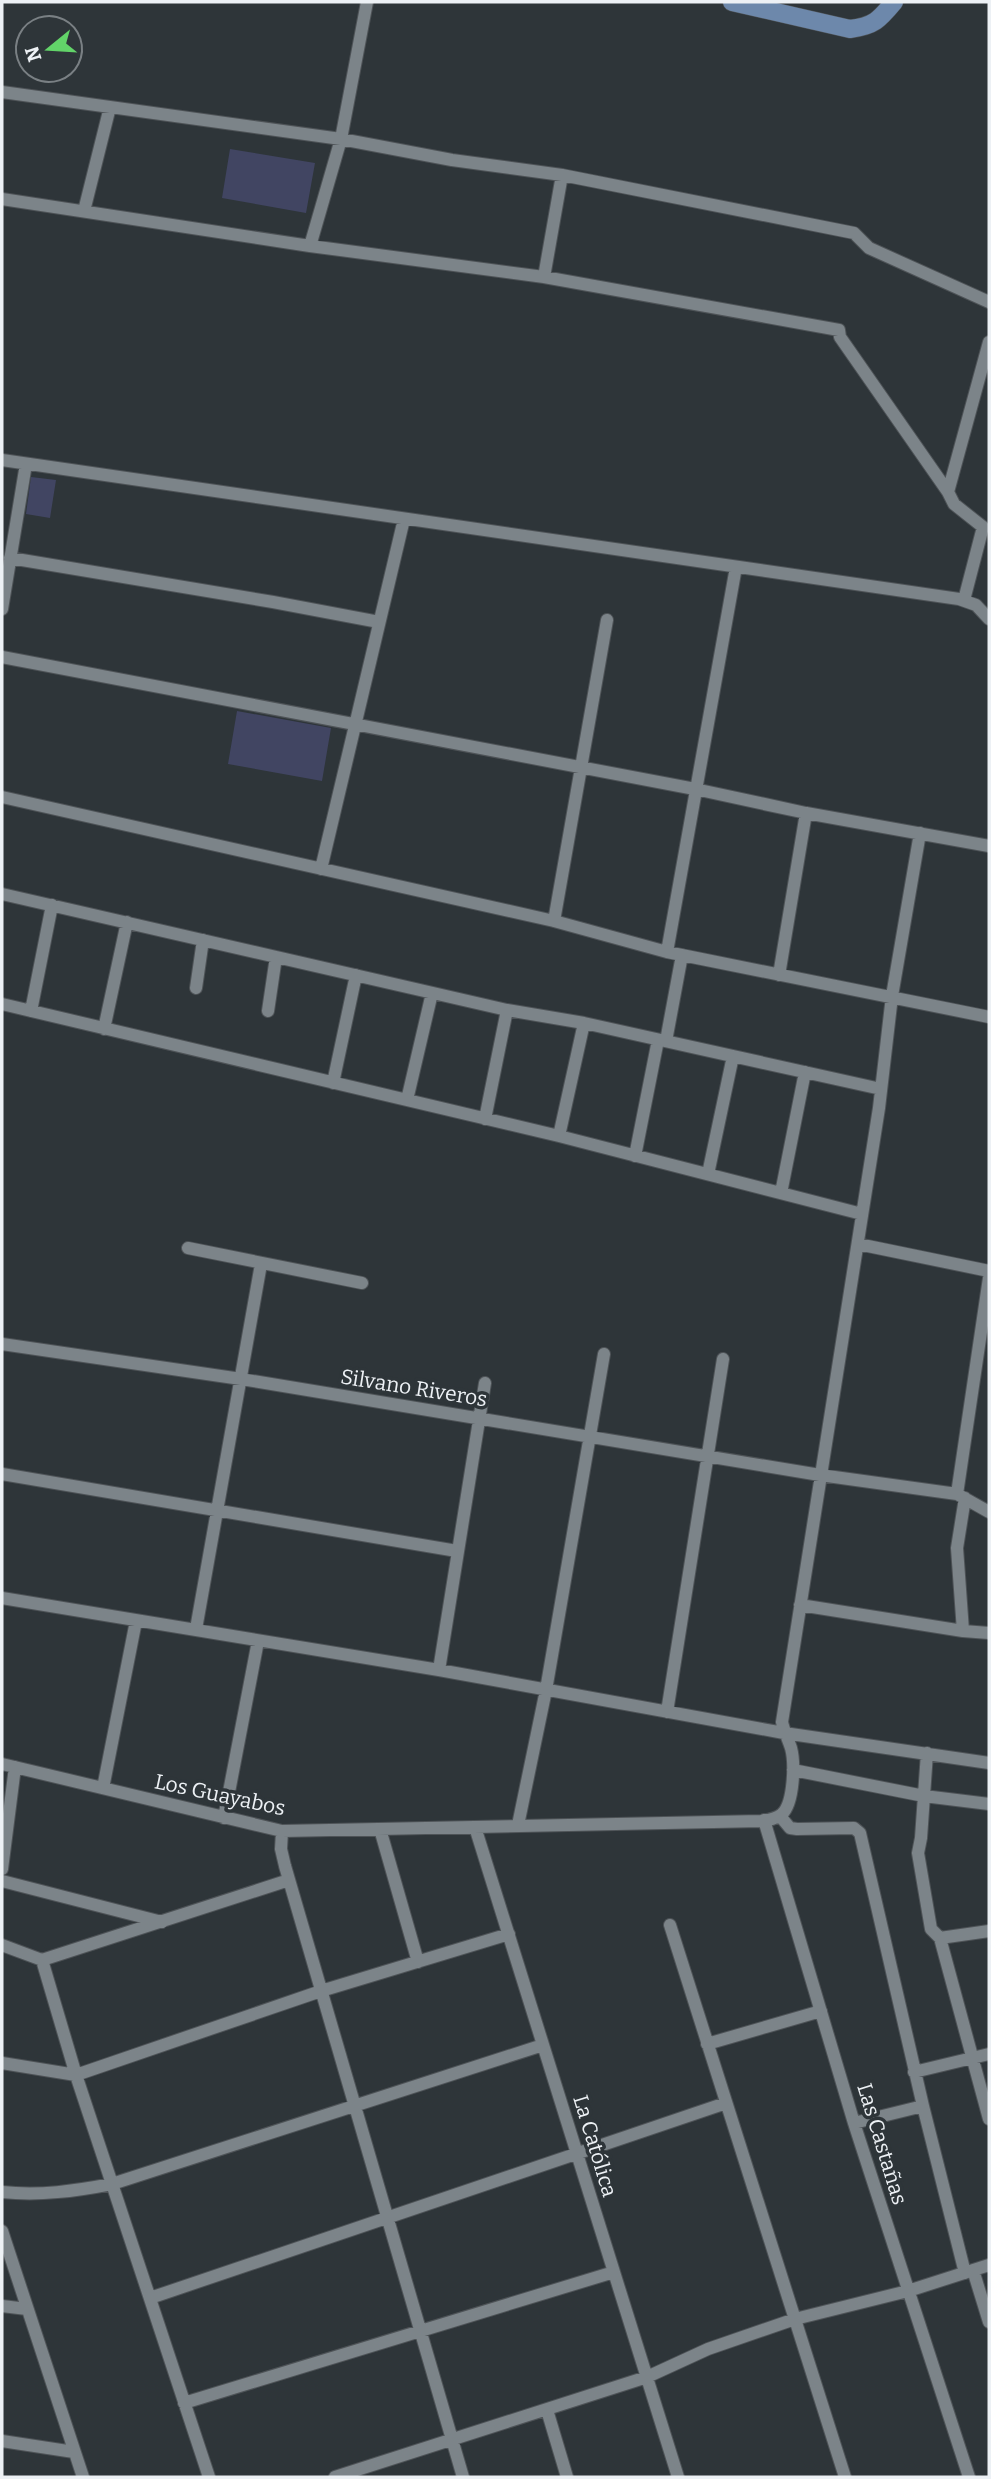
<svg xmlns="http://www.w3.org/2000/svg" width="991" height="2479" viewBox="0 0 991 2479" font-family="Bitter,serif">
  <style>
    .green { fill: #414562 }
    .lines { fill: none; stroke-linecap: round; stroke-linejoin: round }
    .street-casing { stroke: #4e5357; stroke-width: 14 }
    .secondary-casing { stroke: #4e5357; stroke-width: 19 }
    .street { stroke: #7c8489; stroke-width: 12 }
    .secondary { stroke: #6d88ab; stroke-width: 18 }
    .labels { text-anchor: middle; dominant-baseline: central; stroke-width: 7; stroke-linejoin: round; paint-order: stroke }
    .street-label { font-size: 21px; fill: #edf1f5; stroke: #2e3539 }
  </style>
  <rect width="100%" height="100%" fill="#2e3539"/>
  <path class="green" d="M230,149L315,163L306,213L222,198Z
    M31,477L56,480L50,518L26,514Z
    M237,711L331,728L322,781L228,764Z"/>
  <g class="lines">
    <g class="street-casing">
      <path id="street" d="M2,92L341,139L452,160L562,175L854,233L869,248L989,302
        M2,199L310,246L544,277L839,330L840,337L948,492L954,504L983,527L964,600
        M84,211L110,107
        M310,246L341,139L367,2
        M544,277L562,175
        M2,460L959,599L976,605L989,619
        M948,492L989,342
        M10,558L273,602L379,622
        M2,609L26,464
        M2,657L695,789L806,813L989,846
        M2,797L554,921L667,952L989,1017
        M321,869L404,519
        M2,894L507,1010L584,1023L881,1089
        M554,921L607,620
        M667,952L736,567
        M779,975L806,813
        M196,988L203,940
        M2,1004L559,1136L862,1214
        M31,1011L52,905
        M268,1011L276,957
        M104,1029L127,922
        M666,1041L682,955
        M333,1083L356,975
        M407,1100L432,993
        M485,1119L507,1010
        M559,1136L584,1023
        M635,1156L658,1040
        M708,1174L733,1056
        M781,1193L805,1072
        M858,1244L989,1271
        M188,1248L362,1283
        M2,1344L241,1379L820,1475L957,1494L989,1512
        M2,1474L457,1551
        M957,1494L989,1278
        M2,1598L439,1670L784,1733L989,1763
        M800,1605L963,1631L989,1633
        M196,1629L261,1264
        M963,1631L957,1548L965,1498
        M439,1670L485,1383
        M667,1712L723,1359
        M927,1753L921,1838L918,1853L931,1929L940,1938L989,2119
        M2,1764L282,1831L761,1821C769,1820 776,1819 782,1814C794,1803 795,1763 791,1748C788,1739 784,1731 782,1722L879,1108L892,996L920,833
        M793,1770L924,1796L989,1804
        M103,1788L136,1621
        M780,1816L790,1828L797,1829L854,1828L860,1833L923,2106L965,2273
        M224,1818L258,1641
        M764,1820L854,2123L969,2477
        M518,1825L546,1690L604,1354
        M475,1827L678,2477
        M380,1829L418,1962
        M282,1831L281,1849L285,1866L463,2477
        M2,1869L15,1767
        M2,1881L162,1922
        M670,1925L845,2477
        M940,1938L989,1931
        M2,1945L42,1960L289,1880
        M42,1960L76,2075L209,2477
        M707,2044L821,2011
        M2,2063L76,2075L321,1991L509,1934
        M914,2072L989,2054
        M854,2123L923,2106
        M2,2192C40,2196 75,2191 112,2184L543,2045
        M2,2231L83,2477
        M973,2270L989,2322
        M150,2298L726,2103
        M2,2306L27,2309
        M184,2403L614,2272
        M547,2410L567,2477
        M2,2441L74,2452
        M335,2477L647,2377L708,2349L795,2319L908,2291L989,2265"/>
    </g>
    <g class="secondary-casing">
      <path id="secondary" d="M732,2L850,29C874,26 879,20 894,2"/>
    </g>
    <use href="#street" class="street"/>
    <use href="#secondary" class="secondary"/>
  </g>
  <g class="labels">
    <g class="street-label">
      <text transform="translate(414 1388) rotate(9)">Silvano Riveros</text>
      <text transform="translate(220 1795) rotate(12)">Los Guayabos</text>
      <text transform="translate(882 2144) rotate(73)">Las Castañas</text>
      <text transform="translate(595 2146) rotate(73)">La Católica</text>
    </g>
  </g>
  <rect width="991" height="2479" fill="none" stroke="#edf1f5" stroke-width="7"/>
  <g transform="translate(49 49) rotate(252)"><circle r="33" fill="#2e3539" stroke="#7a8084" stroke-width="2"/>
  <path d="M0-5L12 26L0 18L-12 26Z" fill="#62d469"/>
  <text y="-10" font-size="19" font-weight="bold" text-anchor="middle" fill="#edf1f5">N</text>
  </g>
</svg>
